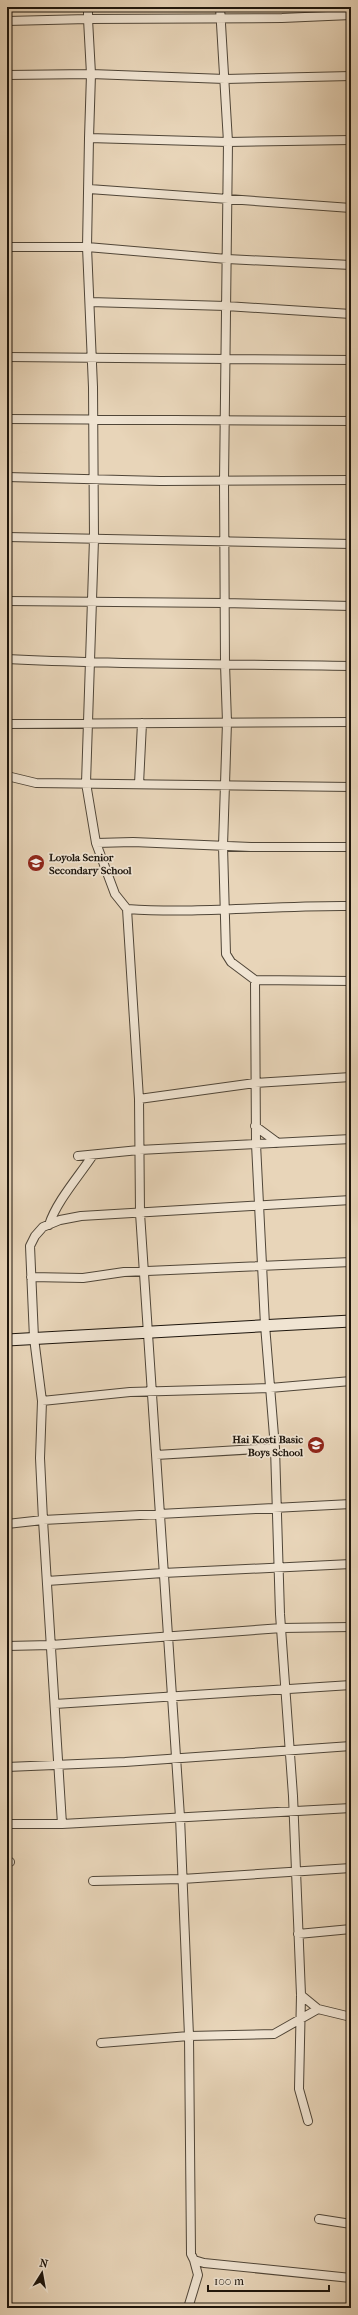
<svg xmlns="http://www.w3.org/2000/svg" width="358" height="2315" viewBox="0 0 358 2315" font-family="'IM FELL French Canon',serif">
  <style>
    .lines { fill: none; stroke-linecap: round; stroke-linejoin: round }
    .minor-casing { stroke: #504638; stroke-width: 10 }
    .secondary-casing { stroke: #1e160d; stroke-width: 13 }
    .minor { stroke: #f0e4d2; stroke-width: 8 }
    .secondary { stroke: #f0e4d2; stroke-width: 11 }
    .labels { text-anchor: middle; dominant-baseline: central; stroke-width: 3.5; stroke-linejoin: round; paint-order: stroke }
    .poi-label { font-size: 11px; font-weight: bold; fill: #1e160d; stroke: #f0e4d2; text-anchor: start }
  </style>
  <rect width="100%" height="100%" fill="#e8d5b9"/>
  <filter id="stains"><feTurbulence type="fractalNoise" baseFrequency=".005" numOctaves="4"/><feColorMatrix values="0 0 0 0 .2 0 0 0 0 .09 0 0 0 0 .02 0 0 0 .5 -.17"/></filter>
  <radialGradient id="worn" r=".72"><stop offset=".6" stop-color="#630" stop-opacity="0"/><stop offset="1" stop-color="#630" stop-opacity=".3"/></radialGradient>
  <g class="lines">
    <g class="minor-casing">
      <path id="minor" d="M220,7L228,142L224,482L225,664L227,722L223,846L226,954L231,962L255,980L351,981
        M351,15L282,18L88,19L91,74L89,138L228,142L351,140
        M7,21L88,19V7
        M7,75L91,74L225,79L351,76
        M89,138L87,247L93,387L94,539L86,783L96,843L133,842L251,847H351
        M89,189L351,208
        M7,247H87L227,259L351,265
        M90,302L226,306L351,314
        M7,357L351,360
        M7,419L351,421
        M7,477L160,481L351,480
        M7,537L351,544
        M7,601L224,603L351,606
        M7,659C122,665 236,664 351,666
        M7,724L351,722
        M7,776L36,783L351,787
        M139,784L142,723
        M96,843L115,894L127,909C201,914 276,905 351,906
        M127,909L139,1099L140,1213L180,1817L189,2036L191,2254L194,2260L204,2263L351,2278
        M255,980L256,1144L265,1325L275,1448L280,1614L293,1796L301,1995L299,2089L308,2121
        M139,1099L255,1083L351,1077
        M255,1126L278,1143
        M78,1156L139,1150L351,1139
        M49,1225C56,1202 79,1176 93,1155
        M31,1277L83,1278L124,1272L351,1262
        M42,1401L130,1392L270,1388L351,1381
        M156,1455L275,1448
        M7,1524L43,1520L351,1504
        M47,1581L163,1573L351,1564
        M7,1646L51,1645L282,1628L351,1627
        M55,1704L351,1685
        M7,1767L125,1762L351,1746
        M7,1824H62L351,1808
        M62,1824L43,1520L40,1458L42,1401L34,1338L30,1246L35,1236L43,1227L60,1220L81,1216L351,1200
        M7,1862H10
        M93,1881L182,1879L351,1868
        M298,1934L351,1929
        M301,1995L318,2009
        M101,2043L189,2036L274,2034L318,2009L351,2017
        M319,2219L351,2224
        M188,2308L198,2275L194,2260"/>
    </g>
    <g class="secondary-casing">
      <path id="secondary" d="M7,1340L351,1321"/>
    </g>
    <use href="#minor" class="minor"/>
    <use href="#secondary" class="secondary"/>
  </g>
  <defs>
    <g id="school-disc" transform="scale(0.9)"><circle r="9.5" fill="#8f2418" stroke="#f0e4d2"/><path d="M0-5L7-2L0 1L-7-2ZM-4 1L0 2.5L4 1V4Q0 6-4 4Z" fill="#fff"/></g>
  </defs>
  <g fill-rule="evenodd">
    <use href="#school-disc" x="36" y="863"/>
    <use href="#school-disc" x="316" y="1445"/>
  </g>
  <g class="labels">
    <g class="poi-label">
      <text x="49" y="857">Loyola Senior<tspan x="49" dy="13">Secondary School</tspan></text>
      <text x="303" y="1439" text-anchor="end">Hai Kosti Basic<tspan x="303" dy="13">Boys School</tspan></text>
    </g>
  </g>
  <rect width="358" height="2315" fill="none" stroke="#e8d5b9" stroke-width="24"/>
  <rect x="8" y="8" width="342" height="2299" fill="none" stroke="#1e160d" stroke-width="2"/>
  <rect x="12" y="12" width="334" height="2291" fill="none" stroke="#1e160d"/>
  <g transform="translate(42 2273) rotate(11)" stroke="#f0e4d2" stroke-width="3" paint-order="stroke">
  <path d="M0-3L7 15L0 10L-7 15Z" fill="#1e160d"/>
  <text y="-6" font-size="11" font-weight="bold" text-anchor="middle" fill="#1e160d">N</text>
  </g>
  <path d="M208 2285v6h121v-6" fill="none" stroke="#1e160d" stroke-width="2"/>
  <text x="214" y="2285" font-size="12" fill="#1e160d" stroke="#f0e4d2" stroke-width="3" paint-order="stroke">100 m</text>
  <rect width="100%" height="100%" filter="url(#stains)"/>
  <rect width="100%" height="100%" fill="url(#worn)"/>
</svg>
